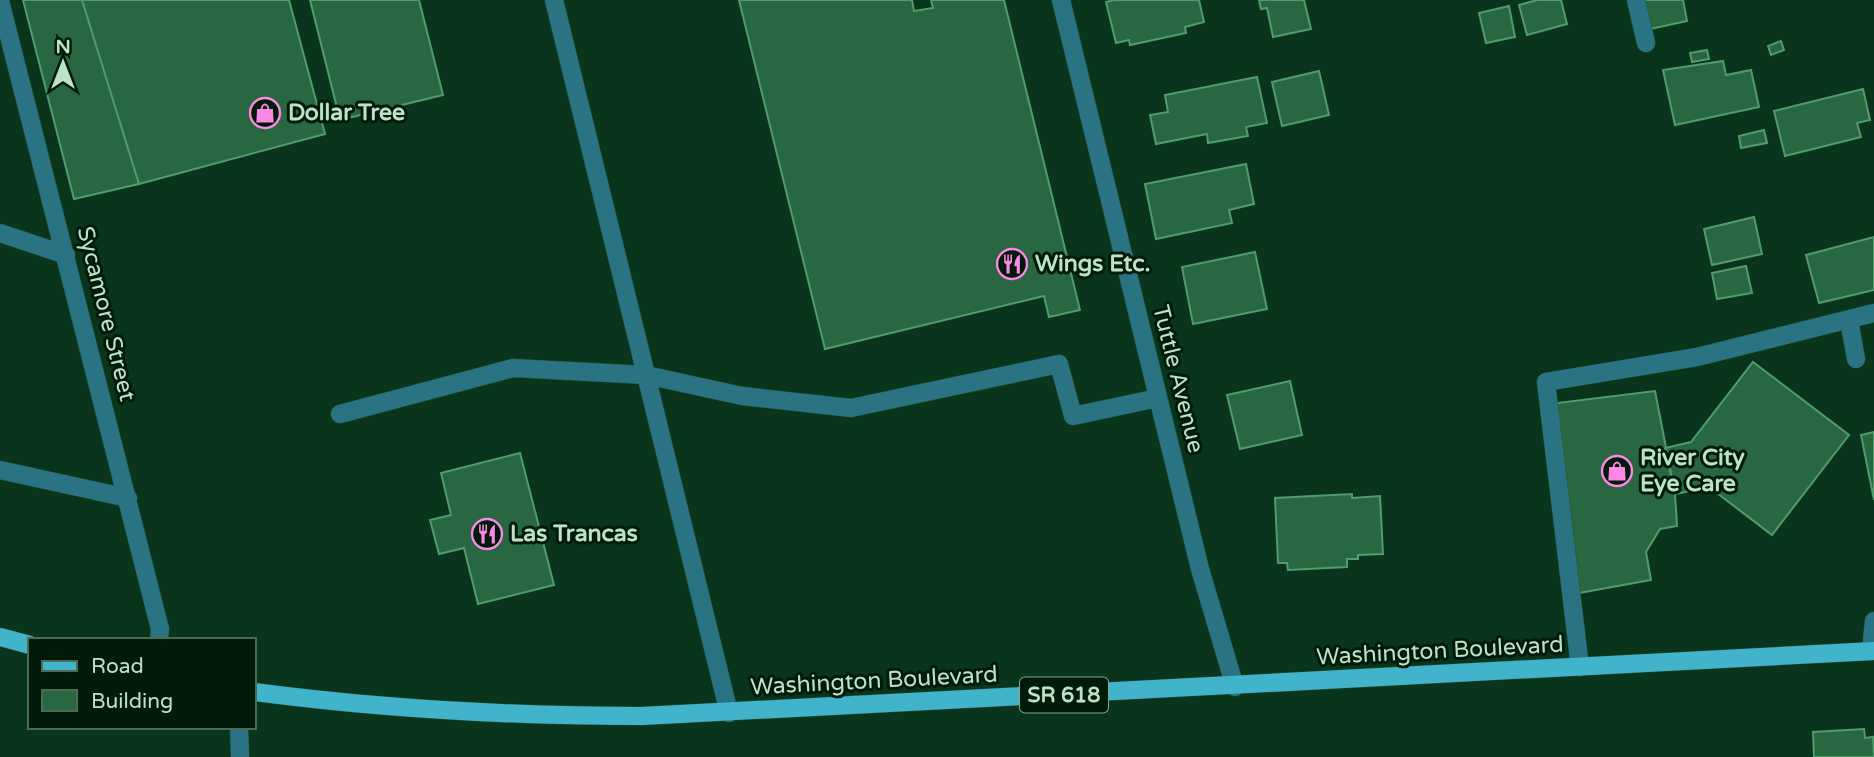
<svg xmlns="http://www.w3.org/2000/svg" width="1874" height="757" viewBox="0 0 1874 757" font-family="'Varela Round',sans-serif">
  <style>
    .building { fill: #296741; stroke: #509c6c; stroke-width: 2 }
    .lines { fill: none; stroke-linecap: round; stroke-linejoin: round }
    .minor-casing { stroke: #275138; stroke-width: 19 }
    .major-casing { stroke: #275138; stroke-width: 19 }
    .minor { stroke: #297382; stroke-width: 18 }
    .major { stroke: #41b4cc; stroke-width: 18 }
    .labels { text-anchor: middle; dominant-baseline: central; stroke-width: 6; stroke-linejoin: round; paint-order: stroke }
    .shield { fill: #001b09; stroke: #84a68e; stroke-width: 2 }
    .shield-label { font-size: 21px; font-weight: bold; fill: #bde2c7 }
    .poi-label { font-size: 23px; font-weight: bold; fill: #bde2c7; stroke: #001b09; text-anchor: start }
    .street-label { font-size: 23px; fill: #bde2c7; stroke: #001b09 }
  </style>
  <rect width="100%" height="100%" fill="#0a351d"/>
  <path class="building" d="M23,0H82L139,184L74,199Z
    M82,0H289L325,134L139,184Z
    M310,0H419L443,95L340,120Z
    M739,0H912L914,11L933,8L931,0H1004L1080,310L1049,317L1044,296L825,349Z
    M1114,0H1199L1204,22L1185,27L1186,33L1130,45L1129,40L1116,43L1106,2Z
    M1259,0H1304L1311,29L1273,37L1267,8L1261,9Z
    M1537,0H1561L1567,24L1527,35L1519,5Z
    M1643,0H1683L1687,21L1650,29Z
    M1509,6L1515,37L1486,43L1479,13Z
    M1781,41L1784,50L1771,55L1768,46Z
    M1707,50L1709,59L1692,62L1690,53Z
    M1723,61L1726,75L1751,70L1759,107L1675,125L1663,70Z
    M1319,71L1329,115L1282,126L1272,82Z
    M1257,77L1267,123L1246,127L1248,136L1208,143L1207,134L1156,144L1150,115L1168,112L1165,95Z
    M1863,89L1870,120L1857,123L1861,137L1785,156L1774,111Z
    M1764,130L1767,143L1741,148L1739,136Z
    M1246,164L1254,204L1229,210L1232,223L1156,239L1145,184Z
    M1754,217L1762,254L1712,265L1704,229Z
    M1874,237V290L1819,303L1806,255Z
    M1255,252L1267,309L1193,324L1182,267Z
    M1746,266L1752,293L1717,299L1712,273Z
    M1753,362L1849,435L1772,535L1709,487L1675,494L1665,448L1691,442Z
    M1290,381L1302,435L1240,449L1227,395Z
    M1655,391L1675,494L1677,526L1660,529L1646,552L1651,580L1579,593L1557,403Z
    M1874,432V500L1861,435Z
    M520,453L554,585L478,604L464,548L439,554L430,520L451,515L441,473Z
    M1352,494V498L1380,496L1383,554L1358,555V559H1347V567L1288,570L1287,563H1278L1275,498Z
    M1864,729L1865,738L1873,737L1874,757H1814L1813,732Z"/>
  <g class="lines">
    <g class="minor-casing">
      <path id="minor" d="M554,0L729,713
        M1061,0L1200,569L1235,687
        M1636,0L1646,43
        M0,1L160,629L159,640
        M0,233L66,255
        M1849,320L1856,359
        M340,414L513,368L646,375L742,396L851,408L1059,364L1073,416L1158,398
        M0,470L128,498
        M1871,651L1874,621
        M1580,667L1546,382L1697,357L1874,313
        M239,727L240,757"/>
    </g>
    <g class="major-casing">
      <path id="major" d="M0,637L30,645
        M254,692C383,709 511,716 642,716L1874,651"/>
    </g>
    <use href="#minor" class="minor"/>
    <use href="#major" class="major"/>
  </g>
  <defs>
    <g id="shop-ring" transform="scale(1.575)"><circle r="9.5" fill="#001b09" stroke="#fb87e6" stroke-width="1.5"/><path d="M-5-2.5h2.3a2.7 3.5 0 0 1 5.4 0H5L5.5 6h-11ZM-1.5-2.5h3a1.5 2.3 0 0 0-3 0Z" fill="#fb87e6"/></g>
    <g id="restaurant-ring" transform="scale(1.575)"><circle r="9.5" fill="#001b09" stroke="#fb87e6" stroke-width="1.5"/><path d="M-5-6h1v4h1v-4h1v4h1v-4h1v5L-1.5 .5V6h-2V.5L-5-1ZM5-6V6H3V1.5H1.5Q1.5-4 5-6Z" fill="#fb87e6"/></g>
  </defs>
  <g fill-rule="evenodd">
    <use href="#shop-ring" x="265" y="113"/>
    <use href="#restaurant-ring" x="1012" y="264"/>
    <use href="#shop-ring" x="1617" y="471"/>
    <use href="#restaurant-ring" x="487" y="534"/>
  </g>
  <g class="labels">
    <rect class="shield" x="1020" y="677.5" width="88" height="35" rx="5"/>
    <g class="shield-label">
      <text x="1064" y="695">SR 618</text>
    </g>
    <g class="poi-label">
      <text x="288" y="113">Dollar Tree</text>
      <text x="1035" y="264">Wings Etc.</text>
      <text x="1640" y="458">River City<tspan x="1640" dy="26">Eye Care</tspan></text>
      <text x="510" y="534">Las Trancas</text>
    </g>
    <g class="street-label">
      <text transform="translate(106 314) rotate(76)">Sycamore Street</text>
      <text transform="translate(1178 379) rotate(76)">Tuttle Avenue</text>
      <text transform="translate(1440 651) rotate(-3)">Washington Boulevard</text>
      <text transform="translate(874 681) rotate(-3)">Washington Boulevard</text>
    </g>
  </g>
  <rect x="28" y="638" width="228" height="91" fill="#001b09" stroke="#4c6b55" stroke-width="2"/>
  <rect x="42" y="661" width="35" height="10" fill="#41b4cc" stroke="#4c6b55" stroke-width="2"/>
  <text x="91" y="673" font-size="21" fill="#bde2c7">Road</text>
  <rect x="42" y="690" width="35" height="21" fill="#296741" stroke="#4c6b55" stroke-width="2"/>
  <text x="91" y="708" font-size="21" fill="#bde2c7">Building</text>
  <g transform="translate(63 63)" stroke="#001b09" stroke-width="5" paint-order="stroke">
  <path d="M0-5L12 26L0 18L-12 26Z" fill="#bde2c7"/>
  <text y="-10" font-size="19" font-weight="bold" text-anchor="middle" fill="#bde2c7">N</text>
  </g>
</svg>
